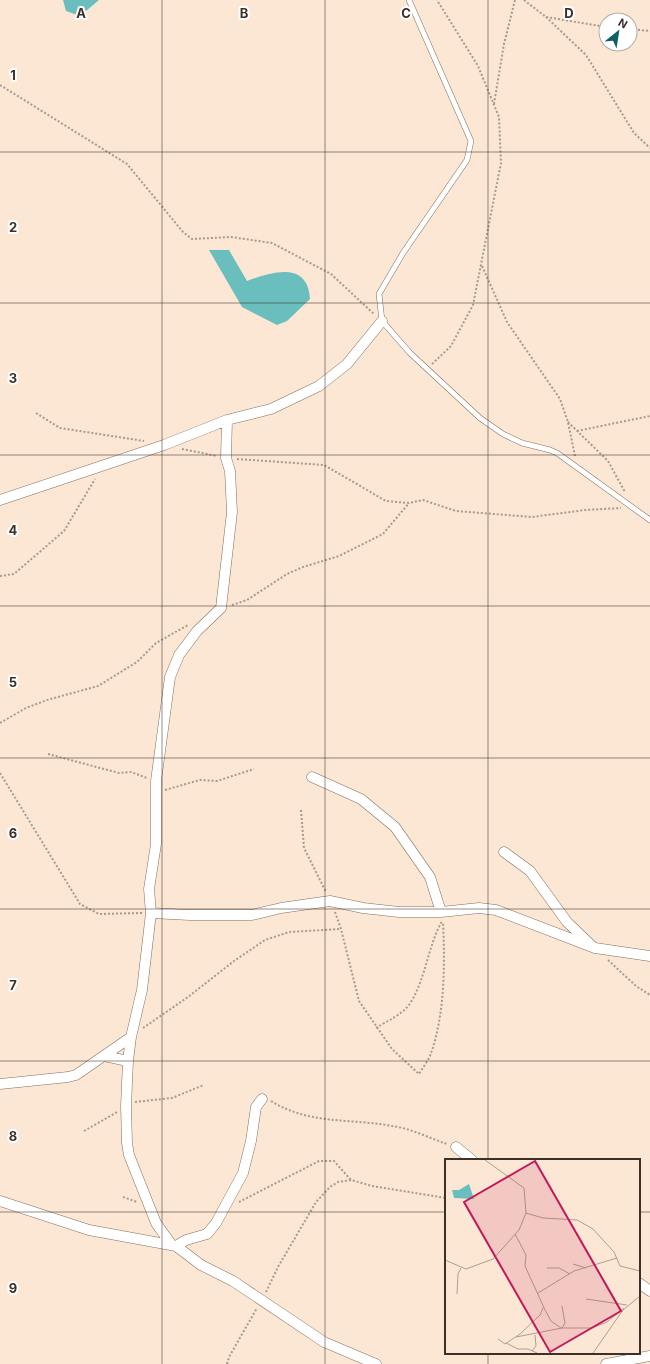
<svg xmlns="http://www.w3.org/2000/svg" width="650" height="1364" viewBox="0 0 650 1364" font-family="Inter,sans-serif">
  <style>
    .water { fill: #6abebe }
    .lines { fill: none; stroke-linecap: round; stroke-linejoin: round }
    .service-casing { stroke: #856e5a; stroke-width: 6 }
    .minor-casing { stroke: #856e5a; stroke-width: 11 }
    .path { stroke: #aa998b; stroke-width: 2; stroke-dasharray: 2 2; stroke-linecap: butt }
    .service { stroke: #fff; stroke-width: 5 }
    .minor { stroke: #fff; stroke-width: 10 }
    .grid { fill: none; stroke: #3c3129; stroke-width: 1; stroke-opacity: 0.55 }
    .inset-road { fill: none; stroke: #af9e90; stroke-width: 1 }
    .view { fill: #c2185b; fill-opacity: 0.15; stroke: #c2185b; stroke-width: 2 }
    .inset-edge { fill: none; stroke: #3c3129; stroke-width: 2 }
    .grid-label { font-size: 13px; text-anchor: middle; font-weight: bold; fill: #3c3129; stroke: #fff; stroke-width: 4; stroke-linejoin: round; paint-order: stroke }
  </style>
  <rect width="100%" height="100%" fill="#fce7d5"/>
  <path class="water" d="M63,0H99L80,16L66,11Z
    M209,250H229L247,281C271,272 308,260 310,299L287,321L277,325L242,307Z"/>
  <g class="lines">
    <g class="service-casing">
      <path id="service" d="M409,0L471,141L467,160L403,253L379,294L382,321L410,353L480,418L503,434L522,443L550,450L557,453L650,520"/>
    </g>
    <g class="minor-casing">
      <path id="minor" d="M0,500L164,445L227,420L271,409L319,386L347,364L382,321
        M312,777L361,799L395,827L430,877L441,912
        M504,852L530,871L567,922L592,946
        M151,913L190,915H252L281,908L330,901L363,908L399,912H441L479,908L496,910L595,948L650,956
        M104,1056L128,1061
        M0,1084L68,1077L76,1075L131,1037
        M456,1147L472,1160
        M0,1201L89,1230L176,1246L201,1265L233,1281L324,1342L376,1364
        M171,1244L156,1223L129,1155L127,1143L126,1106L128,1061L131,1037L142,990L151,913L149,889L156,844V781L170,677L179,655L197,631L221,608L232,512L230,471L226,458L227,420
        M176,1246L186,1240L207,1234L216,1223L243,1173L251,1141L256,1107L262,1099
        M639,1283L650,1291
        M606,1364L650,1356"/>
    </g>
    <path class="path" d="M524,0L546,17L606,27
      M546,17L586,55L634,133L650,148
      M630,29L650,31
      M0,85L127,164L183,232L192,239L231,237L272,243L331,274L374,314
      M494,104L504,44L515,0
      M482,266L507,322L560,399L568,422L575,456
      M432,364L451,346L473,305L501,163L499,117L478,66L437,0
      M36,413L60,428L144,441
      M568,422L608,461L625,492
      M577,431L650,416
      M182,449L217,456
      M237,459L324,465L386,501L409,503L423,500L456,511L532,517L585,510L621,508
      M0,576L14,574L64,531L95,479
      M232,605L247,600L287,574L303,567L339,556L383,534L409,503
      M0,723L26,708L47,700L98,686L137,662L156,643L188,625
      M48,754L119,773L131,772L147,778
      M0,773L80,904L99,914L142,913
      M165,790L200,780L217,781L254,769
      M301,810L304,848L326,892
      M335,912L341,929L359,1001L392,1049L419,1074C423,1067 429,1060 431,1053C445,1014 445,962 443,922
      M608,960L636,986L650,995
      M143,1028L188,997L234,961L265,940L289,932L341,929
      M376,1028C387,1021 404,1014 411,1002C426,977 428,946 442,921
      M271,1101C310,1125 349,1118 392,1126C410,1128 429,1138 447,1144
      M135,1102L172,1098L204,1085
      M84,1131L117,1112
      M123,1197L137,1202
      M239,1202L319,1161H334L351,1180
      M266,1292L278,1267L316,1202L330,1187L338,1182L351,1180L372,1186L446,1198
      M227,1364L229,1357L257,1308"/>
    <use href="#service" class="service"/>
    <use href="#minor" class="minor"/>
  </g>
  <path class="grid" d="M162,0V1364M325,0V1364M488,0V1160M0,152H650M0,303H650M0,455H650M0,606H650M0,758H650M0,909H650M0,1061H650M0,1212H446M639,1212H650M488,1353V1364"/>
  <g transform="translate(445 1159)">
    <rect width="195" height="195" fill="#fce7d5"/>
    <path d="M24,25L29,40L9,39L7,31H14Z" fill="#6abebe"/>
    <path class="inset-road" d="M40,1L79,29L81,54L98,59L132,61L148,70L169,93L175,107L195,112M70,75L81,96L80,107L100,151L106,162L116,169M0,101L21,110L48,100L74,71L81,54M128,105L141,109M102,109H114L125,115M93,134L129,112L172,99M12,135L13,115L16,109M141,140L182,146M117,169L120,164L117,147M71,178L117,169H147L162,163L179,149M53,180L60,185L75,175L95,156L98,149M61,184L73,190H83L92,194M87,192L91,187L90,176M148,194L178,151L195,137"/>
    <path class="view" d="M90,2L176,152L105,193L19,43Z"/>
    <rect width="195" height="195" class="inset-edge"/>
  </g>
  <g class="grid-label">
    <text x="81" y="18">A</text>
    <text x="244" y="18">B</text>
    <text x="406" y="18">C</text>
    <text x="569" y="18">D</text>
    <text x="13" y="80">1</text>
    <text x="13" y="232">2</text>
    <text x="13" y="383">3</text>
    <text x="13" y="535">4</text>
    <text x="13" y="687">5</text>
    <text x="13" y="838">6</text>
    <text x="13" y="990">7</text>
    <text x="13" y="1141">8</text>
    <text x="13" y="1293">9</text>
  </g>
  <g transform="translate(618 32) rotate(30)"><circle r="19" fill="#ffffff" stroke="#b1ada9"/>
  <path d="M0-3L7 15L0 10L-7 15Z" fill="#106165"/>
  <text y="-6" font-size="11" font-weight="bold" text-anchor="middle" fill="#3c3129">N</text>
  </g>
</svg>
